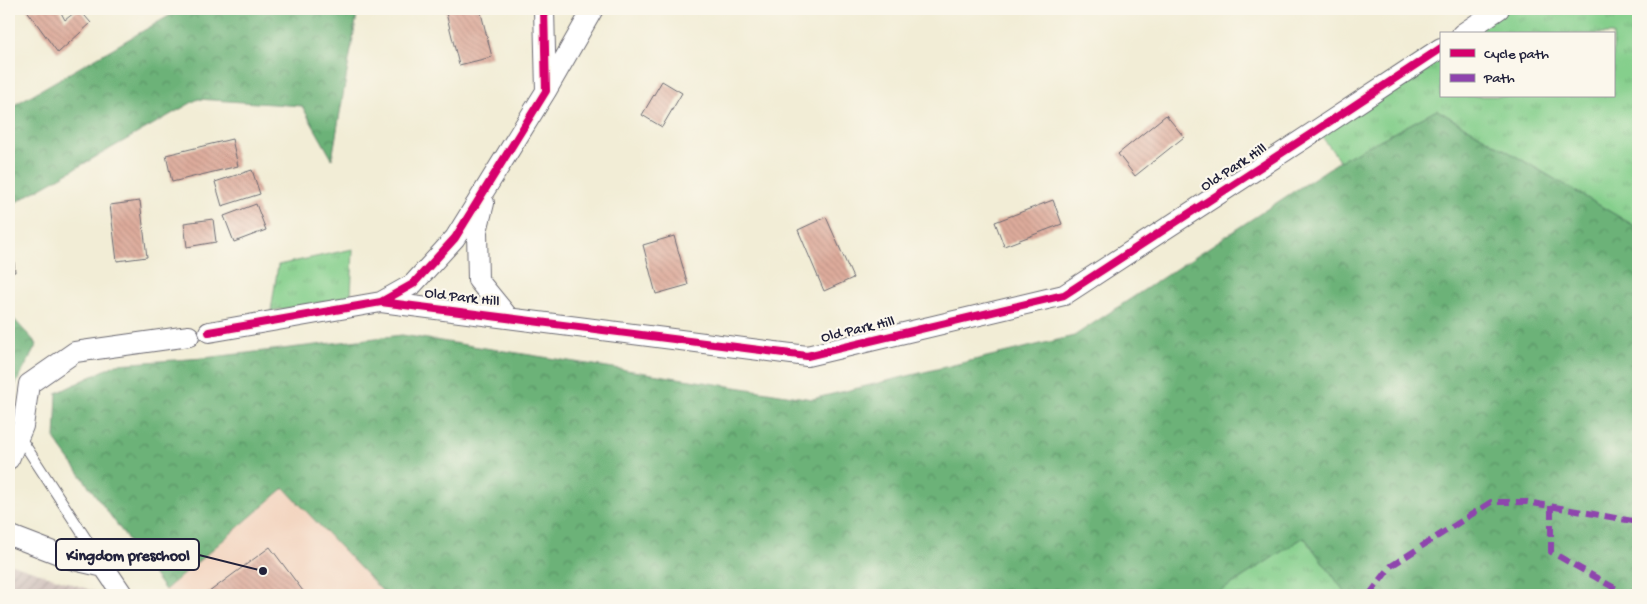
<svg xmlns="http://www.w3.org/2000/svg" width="1647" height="604" viewBox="0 0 1647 604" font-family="'Gochi Hand',sans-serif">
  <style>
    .built { fill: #f3d4bf }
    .industrial { fill: url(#industrial-furrows) }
    .grass { fill: url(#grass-tufts); stroke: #547864 }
    .forest { fill: url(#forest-crowns); stroke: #476a5a }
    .building { fill: url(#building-back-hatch) }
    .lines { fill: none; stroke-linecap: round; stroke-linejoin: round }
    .service-casing { stroke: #6b6971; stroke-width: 12 }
    .minor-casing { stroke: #6b6971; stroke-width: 22 }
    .service { stroke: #fff; stroke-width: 10 }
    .minor { stroke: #fff; stroke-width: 20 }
    .quiet { stroke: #8e44ad; stroke-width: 6; stroke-dasharray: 12 6; stroke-linecap: butt }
    .cycleway-casing { stroke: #fbf7ec; stroke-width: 11 }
    .cycleway { stroke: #d6006c; stroke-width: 8 }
    .labels { text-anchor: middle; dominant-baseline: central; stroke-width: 4.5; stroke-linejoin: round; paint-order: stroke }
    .street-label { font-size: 15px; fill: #22223b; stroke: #fbf7ec }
    .leader { fill: none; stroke: #22223b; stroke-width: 2 }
    .callout-dot { fill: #22223b; stroke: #fbf7ec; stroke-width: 2 }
    .callout { fill: #fbf7ec; stroke: #22223b; stroke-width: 2 }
    .callout-label { font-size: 16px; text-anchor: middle; font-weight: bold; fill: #22223b }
  </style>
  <defs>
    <pattern id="industrial-furrows" width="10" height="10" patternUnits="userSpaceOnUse" patternTransform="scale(1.25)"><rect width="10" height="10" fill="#cfc0bb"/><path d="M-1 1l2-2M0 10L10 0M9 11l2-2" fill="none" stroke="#b1a5a2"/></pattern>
    <pattern id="grass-tufts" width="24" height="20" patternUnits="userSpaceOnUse" patternTransform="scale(1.25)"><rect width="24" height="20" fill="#85cf8c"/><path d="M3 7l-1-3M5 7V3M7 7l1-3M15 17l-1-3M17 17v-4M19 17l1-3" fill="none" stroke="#73b17a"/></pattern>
    <pattern id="forest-crowns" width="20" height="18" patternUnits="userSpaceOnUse" patternTransform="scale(1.25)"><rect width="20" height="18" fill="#6cb278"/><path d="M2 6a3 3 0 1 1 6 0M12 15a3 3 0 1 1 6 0" fill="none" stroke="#589064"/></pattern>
    <pattern id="building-back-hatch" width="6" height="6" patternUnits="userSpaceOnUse" patternTransform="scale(1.25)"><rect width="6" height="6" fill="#ddab9b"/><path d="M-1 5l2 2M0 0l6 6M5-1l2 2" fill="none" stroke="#bd9386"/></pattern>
  </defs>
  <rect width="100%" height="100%" fill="#fbf7ec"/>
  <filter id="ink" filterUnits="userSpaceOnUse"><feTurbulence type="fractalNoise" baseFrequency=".02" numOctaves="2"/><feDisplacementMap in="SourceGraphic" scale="10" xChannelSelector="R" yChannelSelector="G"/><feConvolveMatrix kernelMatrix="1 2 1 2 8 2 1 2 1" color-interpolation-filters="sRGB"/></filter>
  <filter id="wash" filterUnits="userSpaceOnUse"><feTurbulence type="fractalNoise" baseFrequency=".0096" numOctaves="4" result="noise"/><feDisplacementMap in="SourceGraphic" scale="20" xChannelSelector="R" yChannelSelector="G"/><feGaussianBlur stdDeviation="1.12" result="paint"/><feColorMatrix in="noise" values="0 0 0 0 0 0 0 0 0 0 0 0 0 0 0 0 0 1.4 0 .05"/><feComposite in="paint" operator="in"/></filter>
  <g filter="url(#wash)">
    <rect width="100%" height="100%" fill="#f2edd6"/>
    <path class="built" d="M284,487L387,595H160L165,590Z"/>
    <path class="industrial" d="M9,563L103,594L102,595H9Z"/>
    <path class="grass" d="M1499,9H1638V228L1437,110L1340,161L1317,130L1441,48V96H1613V34H1462Z
      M353,249L351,297L271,311L278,265Z
      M1304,537L1347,595H1215Z"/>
    <path class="forest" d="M181,9H358L332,159L302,106L198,99L9,206V108Z
      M1437,110L1638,228V595H1347L1304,537L1215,595H386L284,488L165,590L55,440L57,393L117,364L204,358L402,335L812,399L1074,336L1340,161Z
      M9,314L37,344L9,397Z"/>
    <g id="blocks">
      <path class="building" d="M26,9H59L65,20L79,9L91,23L58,53Z
        M445,9H480L492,57L459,65Z
        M662,81L682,93L662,127L642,115Z
        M1166,115L1184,137L1135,176L1118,154Z
        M232,139L238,166L172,182L166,155Z
        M252,170L260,194L222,206L215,182Z
        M1053,200L1062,224L1004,246L995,222Z
        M140,201L147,257L117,261L110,205Z
        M256,204L266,230L234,242L224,216Z
        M826,217L853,278L824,291L798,230Z
        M213,219L216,242L187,247L184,223Z
        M9,234H11L15,272H9Z
        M674,236L688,285L656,294L643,245Z
        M270,547L306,595H205Z"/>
    </g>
  </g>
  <g filter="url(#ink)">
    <use href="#blocks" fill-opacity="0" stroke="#6b6971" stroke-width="1"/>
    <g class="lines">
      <g class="service-casing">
        <path id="service" d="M19,436L103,565"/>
      </g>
      <g class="minor-casing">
        <path id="minor" d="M1462,34L1499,9
          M546,91L593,9
          M484,203L477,231L478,280L509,318
          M381,302L413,284L455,238L546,91L544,9
          M209,332L381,302L807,356L1064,295L1317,130L1441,48
          M9,459L23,426L29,384L75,352L189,336
          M9,535L74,560L104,567L123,595"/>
      </g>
      <use href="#service" class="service"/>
      <use href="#minor" class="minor"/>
      <path class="quiet" d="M1551,506V552L1627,595
        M1369,595L1391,566L1491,502H1527L1638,522"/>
      <g class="cycleway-casing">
        <path id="cycleway" d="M381,302L413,284L455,238L546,91L544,9
          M209,332L381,302L807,356L1064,295L1317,130L1441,48"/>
      </g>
      <use href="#cycleway" class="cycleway"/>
    </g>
  </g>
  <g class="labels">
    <g class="street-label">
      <text transform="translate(1234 168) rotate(-33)">Old Park Hill</text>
      <text transform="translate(462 298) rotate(7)">Old Park Hill</text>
      <text transform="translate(858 330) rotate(-13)">Old Park Hill</text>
    </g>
  </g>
  <path class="leader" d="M263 571L199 555"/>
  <circle class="callout-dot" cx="263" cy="571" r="5"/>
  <rect class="callout" x="56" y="539" width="143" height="31" rx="5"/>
  <g class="callout-label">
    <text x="128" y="560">Kingdom preschool</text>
  </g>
  <rect width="1647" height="604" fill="none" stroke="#fbf7ec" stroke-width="30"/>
  <rect x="1440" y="32" width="175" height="65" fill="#fbf7ec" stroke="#a4a2a5"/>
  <rect x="1450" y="49" width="25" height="8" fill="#d6006c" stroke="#a4a2a5"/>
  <text x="1484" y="58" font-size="15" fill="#22223b">Cycle path</text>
  <rect x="1450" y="74" width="25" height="8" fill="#8e44ad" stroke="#a4a2a5"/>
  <text x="1484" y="82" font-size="15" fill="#22223b">Path</text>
</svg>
